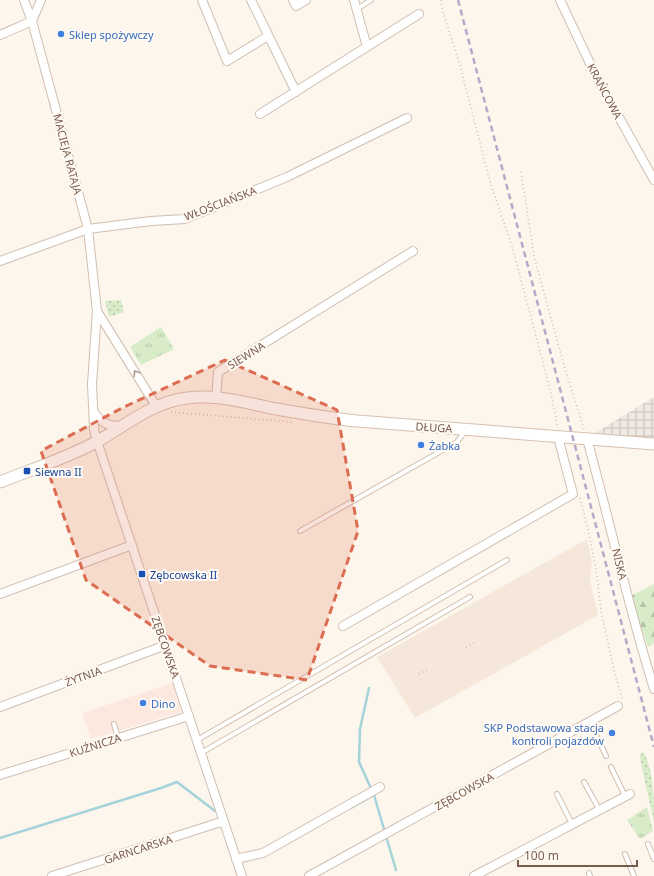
<svg xmlns="http://www.w3.org/2000/svg" width="654" height="876" viewBox="0 0 654 876" font-family="'Noto Sans',sans-serif">
  <style>
    .residential { fill: #f5e8da }
    .commercial { fill: #fde8e0 }
    .industrial { fill: url(#industrial-grid) }
    .grass { fill: url(#grass-dots) }
    .forest { fill: url(#forest-firs) }
    .park { fill: url(#park-tufts) }
    .lines { fill: none; stroke-linecap: round; stroke-linejoin: round }
    .stream { stroke: #a5d3da; stroke-width: 2.5 }
    .lane-casing { stroke: #d1beb0; stroke-width: 6 }
    .street-casing { stroke: #d1beb0; stroke-width: 10 }
    .secondary-casing { stroke: #d6c0b0; stroke-width: 13 }
    .path { stroke: #d9b8a5; stroke-width: 1.5; stroke-dasharray: 1 3; stroke-linecap: butt }
    .lane { stroke: #fff; stroke-width: 4 }
    .street { stroke: #fff; stroke-width: 8 }
    .secondary { stroke: #fff; stroke-width: 11 }
    .rail { stroke: #b9a8c9; stroke-width: 2.5; stroke-dasharray: 6 4; stroke-linecap: butt }
    .oneway { stroke: #af9d94 }
    .marked { fill: #dc6d51; fill-opacity: 0.2; stroke: #dc6d51; stroke-width: 3; stroke-dasharray: 8 5; stroke-linejoin: round }
    .shop-dot { fill: #3f7fe0; stroke: #fffaf3; stroke-width: 1.5 }
    .transit-dot { fill: #1a4fb4; stroke: #fffaf3; stroke-width: 1.5 }
    .labels { text-anchor: middle; dominant-baseline: central; stroke-width: 4; stroke-linejoin: round; paint-order: stroke }
    .shop-label { font-size: 11px; fill: #366cbe; stroke: #fffaf3; text-anchor: start }
    .street-label { font-size: 11px; fill: #7a5c4d; stroke: #fffaf3 }
    .transit-label { font-size: 11px; fill: #164399; stroke: #fffaf3; text-anchor: start }
  </style>
  <defs>
    <pattern id="industrial-grid" width="8" height="8" patternUnits="userSpaceOnUse"><rect width="8" height="8" fill="#efe9e4"/><path d="M0 4h8M4 0v8" fill="none" stroke="#c7c0bb"/></pattern>
    <pattern id="grass-dots" width="8" height="8" patternUnits="userSpaceOnUse"><rect width="8" height="8" fill="#d8ecc9"/><path d="M2 2h.1M6 6h.1" fill="none" stroke="#b4c2a5" stroke-width="1.8" stroke-linecap="round"/></pattern>
    <pattern id="forest-firs" width="22" height="20" patternUnits="userSpaceOnUse"><rect width="22" height="20" fill="#d8ecc9"/><path d="M5 1l3.5 6h-7zM16 11l3.5 6h-7z" fill="#b4c2a5"/></pattern>
    <pattern id="park-tufts" width="24" height="20" patternUnits="userSpaceOnUse"><rect width="24" height="20" fill="#d8ecc9"/><path d="M3 7l-1-3M5 7V3M7 7l1-3M15 17l-1-3M17 17v-4M19 17l1-3" fill="none" stroke="#b4c2a5"/></pattern>
  </defs>
  <rect width="100%" height="100%" fill="#fdf6ec"/>
  <path class="residential" d="M587,539L592,561L590,581L598,615L415,718L377,657Z"/>
  <path class="commercial" d="M172,683L181,712L91,739L82,713Z"/>
  <path class="industrial" d="M654,397V439L595,433Z"/>
  <path class="grass" d="M121,300L124,312L109,317L105,301Z
    M644,753C654,772 654,800 654,823L641,763L640,754Z"/>
  <path class="forest" d="M654,584V643L648,647L631,596Z"/>
  <path class="park" d="M161,327L174,349L141,365L130,347Z
    M647,807L653,831L640,839L627,820Z"/>
  <g class="lines">
    <path class="stream" d="M374,795L396,870
      M351,808L374,795L359,762L360,729L369,688
      M0,838L161,788L177,782L215,811"/>
    <g class="lane-casing">
      <path id="lane" d="M357,9L371,0
        M300,531L457,442L465,431
        M590,722L606,756
        M114,724L118,738
        M197,740L507,560
        M201,753L470,597
        M611,767L625,796
        M584,782L599,809
        M557,794L572,824
        M648,844L654,859
        M625,854L634,876
        M589,873L590,876"/>
    </g>
    <g class="street-casing">
      <path id="street" d="M24,0L32,21L88,229L97,311L92,384L94,429L97,441L242,876
        M202,0L227,61L268,36
        M251,0L296,92
        M293,0L296,6L306,0
        M354,0L367,47
        M560,0L596,76L654,180
        M32,21L41,0
        M0,35L32,21
        M260,114L419,14
        M0,261L88,229L151,221L185,219L287,177L407,118
        M97,311L156,406
        M216,398L218,372L413,251
        M94,412C100,422 109,427 121,426
        M587,439C610,522 628,606 654,689
        M0,594L132,545
        M343,626L573,494L558,437
        M0,707L166,645
        M0,775L189,716
        M236,859L263,853L380,787
        M52,876L224,821
        M309,876L618,706
        M474,876L630,794"/>
    </g>
    <g class="secondary-casing">
      <path id="secondary" d="M0,482C33,469 67,458 98,441C126,425 153,402 187,398C215,394 243,402 271,408C299,413 328,418 357,421L654,444"/>
    </g>
    <path class="path" d="M441,0L442,9L459,62L491,185L512,246L550,389L558,428
      M521,172L534,256L565,369L584,429
      M171,412L292,422
      M580,498L589,534L597,575L601,611L614,670L622,698V699
      M466,647L475,642
      M419,674L429,669"/>
    <use href="#lane" class="lane"/>
    <use href="#street" class="street"/>
    <use href="#secondary" class="secondary"/>
    <path class="rail" d="M458,0L654,747"/>
  </g>
  <defs><path id="oneway-chevron" d="M-2-3.5L2.5 0L-2 3.5" fill="none" stroke-width="1.6" stroke-linecap="round" stroke-linejoin="round"/></defs>
  <use class="oneway" href="#oneway-chevron" transform="translate(136 373) rotate(-122)"/>
  <path class="marked" d="M225,360L337,410L358,531L307,680L210,666L86,580L41,451L122,408Z"/>
  <g class="shop-dot">
    <circle cx="61" cy="34" r="4"/>
    <circle cx="421" cy="445" r="4"/>
    <circle cx="143" cy="703" r="4"/>
    <circle cx="612" cy="733" r="4"/>
  </g>
  <g class="transit-dot">
    <rect x="23" y="467" width="8" height="8" rx="2"/>
    <rect x="138" y="570" width="8" height="8" rx="2"/>
  </g>
  <g class="labels">
    <g class="shop-label">
      <text x="69" y="34">Sklep spożywczy</text>
      <text x="429" y="445">Żabka</text>
      <text x="151" y="703">Dino</text>
      <text x="604" y="727" text-anchor="end">SKP Podstawowa stacja<tspan x="604" dy="13">kontroli pojazdów</tspan></text>
    </g>
    <g class="street-label">
      <text transform="translate(605 91) rotate(62)">KRAŃCOWA</text>
      <text transform="translate(68 154) rotate(75)">MACIEJA RATAJA</text>
      <text transform="translate(220 203) rotate(-21)">WŁOŚCIAŃSKA</text>
      <text transform="translate(246 355) rotate(-32)">SIEWNA</text>
      <text transform="translate(434 427) rotate(4)">DŁUGA</text>
      <text transform="translate(620 564) rotate(77)">NISKA</text>
      <text transform="translate(166 647) rotate(71)">ZĘBCOWSKA</text>
      <text transform="translate(83 676) rotate(-20)">ŻYTNIA</text>
      <text transform="translate(95 745) rotate(-18)">KUŹNICZA</text>
      <text transform="translate(464 791) rotate(-29)">ZĘBCOWSKA</text>
      <text transform="translate(138 849) rotate(-18)">GARNCARSKA</text>
    </g>
    <g class="transit-label">
      <text x="35" y="471">Siewna II</text>
      <text x="150" y="574">Zębcowska II</text>
    </g>
  </g>
  <path d="M518 860v6h119v-6" fill="none" stroke="#7a5c4d" stroke-width="2"/>
  <text x="524" y="860" font-size="12" fill="#7a5c4d" stroke="#fffaf3" stroke-width="3" paint-order="stroke">100 m</text>
</svg>
